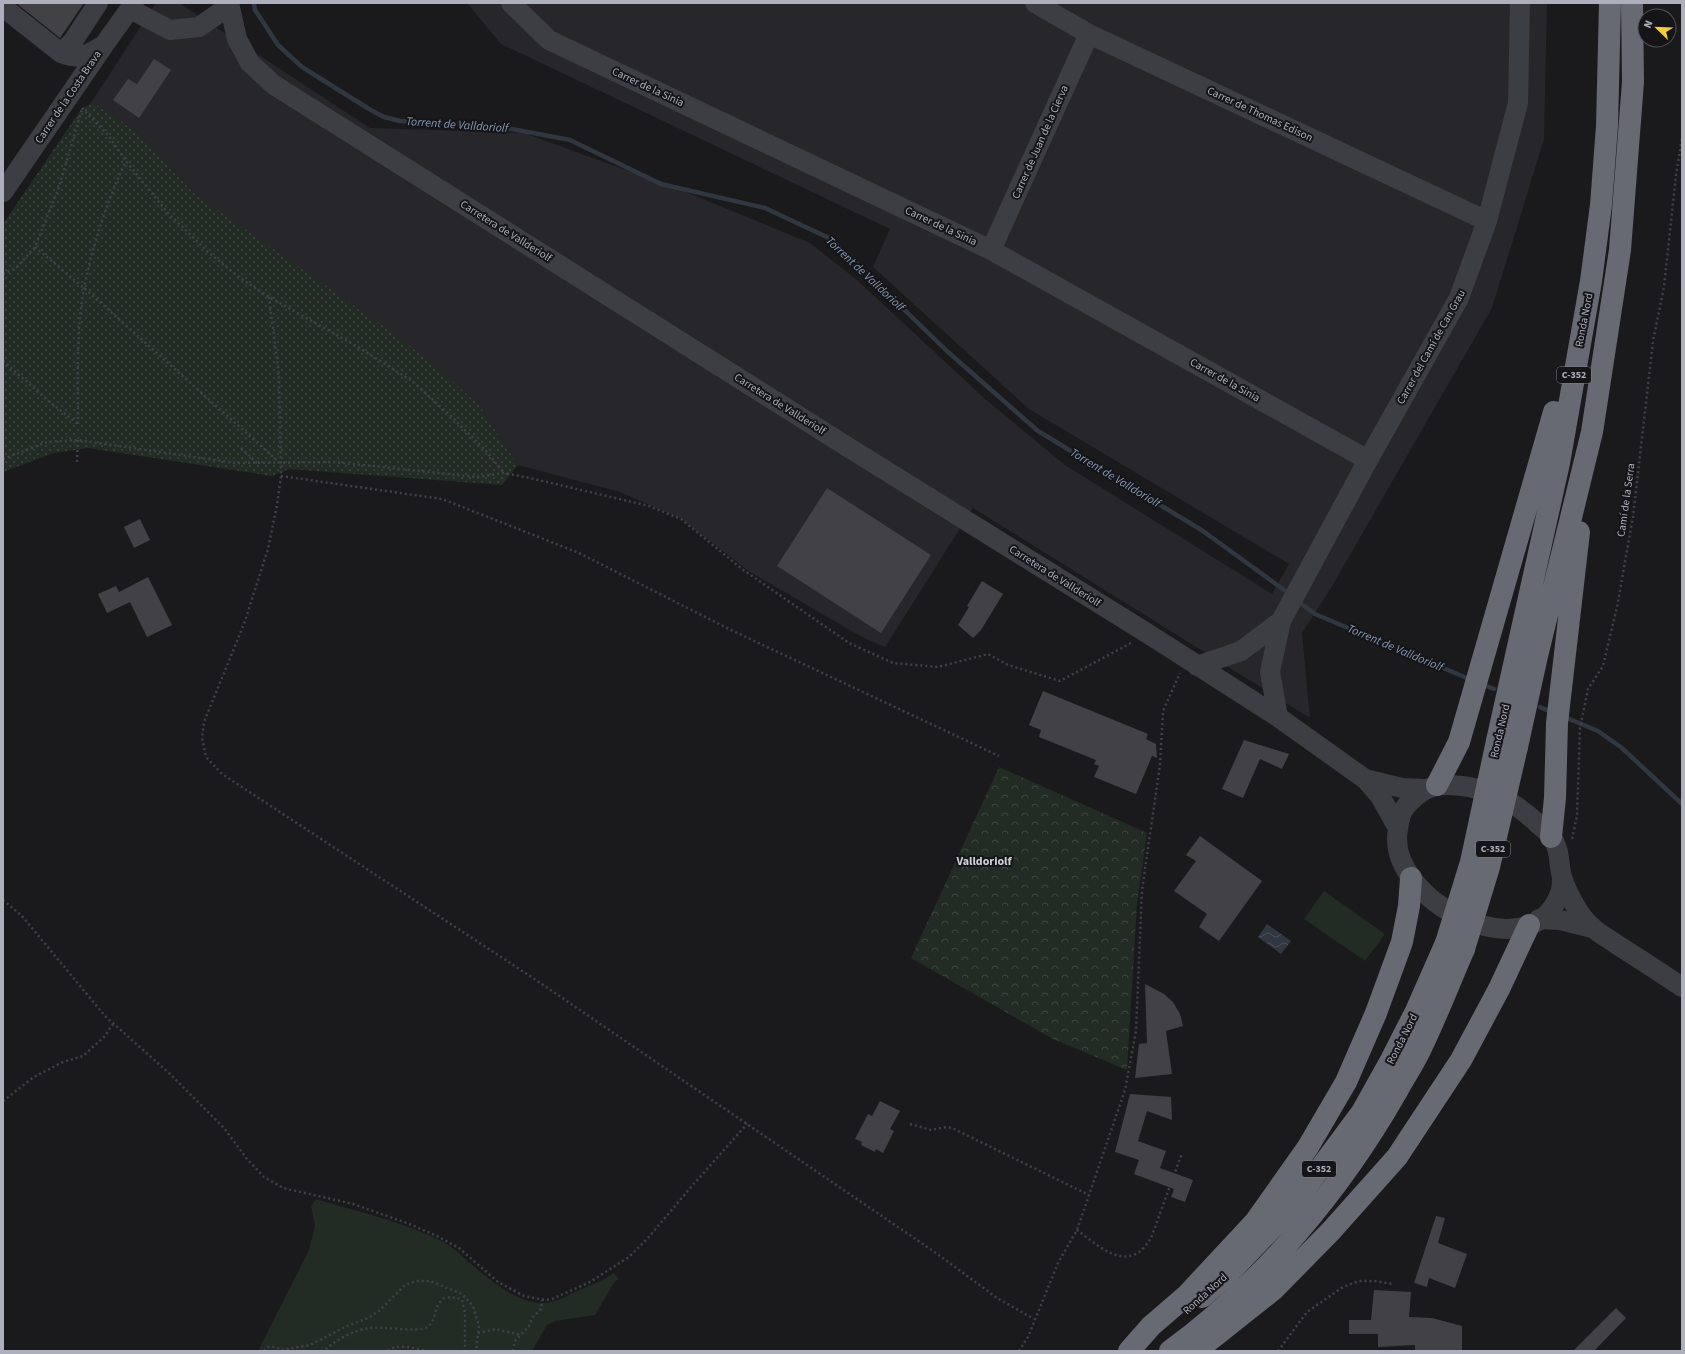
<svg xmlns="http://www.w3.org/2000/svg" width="1685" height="1354" viewBox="0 0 1685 1354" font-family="'Source Sans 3',sans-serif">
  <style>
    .built { fill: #27262a }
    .green { fill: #222b24 }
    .forest { fill: url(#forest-crowns) }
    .park { fill: url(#park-dots) }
    .water { fill: url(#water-waves) }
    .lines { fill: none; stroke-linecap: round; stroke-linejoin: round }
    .stream { stroke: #303741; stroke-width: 4.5 }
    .building { fill: #424246 }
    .path { stroke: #414249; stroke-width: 2.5; stroke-dasharray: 2 3; stroke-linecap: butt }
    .minor { stroke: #3d3d44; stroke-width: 20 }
    .highway { stroke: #676973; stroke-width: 22 }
    .highway-bridge { stroke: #676973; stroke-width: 22 }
    .labels { text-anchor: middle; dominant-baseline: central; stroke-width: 4; stroke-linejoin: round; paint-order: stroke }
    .shield { fill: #151518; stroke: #7f818b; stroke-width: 1 }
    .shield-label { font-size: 10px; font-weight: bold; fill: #adafbc }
    .street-label { font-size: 11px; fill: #adafbc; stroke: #151518 }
    .water-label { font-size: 12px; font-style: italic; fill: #8498b6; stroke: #151518 }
    .neighbourhood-label { font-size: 12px; font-weight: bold; fill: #cecfd8; stroke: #151518 }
  </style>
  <defs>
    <pattern id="forest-crowns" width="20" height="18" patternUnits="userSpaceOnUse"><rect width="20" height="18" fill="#222b24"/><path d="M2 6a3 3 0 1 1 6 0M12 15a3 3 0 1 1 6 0" fill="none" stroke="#3f4742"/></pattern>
    <pattern id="park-dots" width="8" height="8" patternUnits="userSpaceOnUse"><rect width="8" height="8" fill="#222b24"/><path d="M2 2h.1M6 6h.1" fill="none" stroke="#3f4742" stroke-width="1.8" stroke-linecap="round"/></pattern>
    <pattern id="water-waves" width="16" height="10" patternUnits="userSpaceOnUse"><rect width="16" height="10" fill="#303741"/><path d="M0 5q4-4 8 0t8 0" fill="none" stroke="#4b515a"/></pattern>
  </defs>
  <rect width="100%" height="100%" fill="#1a1a1d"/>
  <path class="built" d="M156,3H179L370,128L524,133L681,190L810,243L857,280L984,398L1065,465L1272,594L1289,564L1029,409L873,267L890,229L501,44L467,3H1547L1544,139L1492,308L1331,588L1302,633L1310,718L973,508L885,647L862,637L750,572L680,518L620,492L518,465L479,405L195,194L138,133L104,109L95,104H90Z"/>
  <path class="green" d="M1324,891L1385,934L1365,961L1304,919Z
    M316,1199C358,1212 406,1222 445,1243C458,1251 467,1261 478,1270C498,1286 526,1310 554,1301C562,1299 570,1294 579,1290C592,1285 602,1281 614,1273L619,1279L615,1281L595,1315L555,1321L547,1325L532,1351H258L309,1250L315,1226L311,1206Z"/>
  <path class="forest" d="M999,767L1147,833L1137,904L1127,1070L1053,1039L911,958Z"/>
  <path class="park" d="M90,104H95L104,109L138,133L195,194L389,330L431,362L479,405L518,465L502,485L289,469L272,476L88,448L54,453L3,472V224L82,108Z"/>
  <path class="water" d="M1267,924L1291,941L1281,954L1258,937Z"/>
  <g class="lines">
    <path class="stream" d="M254,3L255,10L278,45L302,67L369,109L384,117L400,121L496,126L570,140L661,184L765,208L831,239L948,352L1038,431L1203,531L1284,590
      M1303,605L1315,614L1467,678
      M1484,685L1494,689
      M1540,707L1549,711
      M1567,718L1598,731L1622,748L1682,804"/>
  </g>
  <path class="building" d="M16,3H84L60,38Z
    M154,59L171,70L139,118L113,100L128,79L137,84Z
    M827,488L931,555L881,633L777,566Z
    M140,519L150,540L134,548L124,527Z
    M148,577L172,625L147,637L130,602L107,613L98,594L116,586L119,592Z
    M982,581L1003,594L981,630L973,638L958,625L969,607L967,606Z
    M1043,691L1148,734L1146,739L1156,744L1157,758L1152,756L1136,794L1094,777L1099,766L1094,764L1096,760L1039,737L1041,730L1029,725Z
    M1244,740L1289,754L1282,769L1260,759L1243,798L1222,789Z
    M1200,836L1262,881L1219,941L1199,927L1207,914L1174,891L1196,861L1186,855Z
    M1145,984L1164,994L1173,1002L1180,1014L1183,1026L1166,1031L1172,1074L1135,1078L1139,1044L1147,1043Z
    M1130,1094L1171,1097L1172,1120L1147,1111L1138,1141L1166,1151L1160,1168L1193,1180L1185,1202L1171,1197L1174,1189L1134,1174L1139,1160L1115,1152Z
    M880,1101L900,1111L890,1129L894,1131L883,1153L876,1149L875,1152L861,1145L862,1142L855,1139L868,1114L872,1116Z
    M1436,1216L1445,1218L1438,1243L1467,1254L1455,1288L1429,1278L1427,1287L1414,1283Z
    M1374,1290L1411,1292L1409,1317L1432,1318L1462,1326V1351H1415V1345L1378,1347V1334H1349V1320H1371Z
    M1616,1308L1626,1318L1594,1351H1573Z"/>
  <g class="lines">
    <path class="path" d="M82,108L108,135L126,161L167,212L208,252L240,278L269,297L358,347L412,381L453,418L486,451L504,473
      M35,247L84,288L280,463
      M3,274L16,268L35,247L59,187L82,109
      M269,297L279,375L281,476L277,505L268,549L244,624L204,722L202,738L206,757L222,774L533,978L936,1253L997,1298L1034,1319
      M3,361L51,403L78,424
      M78,424C78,379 76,332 84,288C93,244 107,201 126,161
      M241,448L257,463
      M3,459L47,442L78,440L235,463L334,462L477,477L504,473L530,478L649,506L681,519L742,569L849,643L893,663L938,667L988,654L1008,665L1060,681L1131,643
      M77,462L78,440
      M281,476L442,499L579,553L731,630L999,756
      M1572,839L1577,816L1580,728L1588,689L1603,666L1617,607L1633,517L1653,341L1664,287L1676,175L1682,138
      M3,900L22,916L105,1016L170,1074L224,1128L247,1159L264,1177L283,1188L353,1204L407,1223L437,1236L459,1248L498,1282L524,1296L545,1300L552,1299L590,1282L629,1257L647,1239L692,1186L747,1124
      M3,1101L34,1077L63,1062L83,1056L104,1037L113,1024
      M910,1124L931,1130L946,1127L952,1128L1089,1195
      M1077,1230C1092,1241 1114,1262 1133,1255C1141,1253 1147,1244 1151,1238L1182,1153
      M478,1333L496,1329L521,1335
      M264,1351L268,1347H275L282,1350L310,1345L347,1326L368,1318L379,1311L405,1285L416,1281H430L462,1294L473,1306L479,1326L476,1351
      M321,1351C328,1349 331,1344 337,1341C346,1335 358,1330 369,1328C383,1326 417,1333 427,1327C435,1322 434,1313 438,1305C439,1303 442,1300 444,1298C451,1297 456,1297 462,1300L465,1313V1351
      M388,1351C398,1343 414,1348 426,1351
      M513,1351L515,1341L529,1326L532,1318L541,1309L542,1300
      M1019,1351L1028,1337L1058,1263L1077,1230L1125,1090L1136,1031L1142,890L1160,765L1163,711L1180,673
      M1278,1351L1307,1312L1343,1287L1359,1281H1374L1393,1284"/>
    <path class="minor" d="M229,3L237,39L250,63L274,85L851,449L1150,635L1278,717L1365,779L1380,796L1398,828
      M511,3L549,40L991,250L1368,460
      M1035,3L1089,34L1487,221
      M3,7L61,53C80,60 85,56 102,46
      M130,9L170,30L199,27L229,6
      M61,53L73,41L98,3
      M3,192L104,45L134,3
      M991,250L1089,34
      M1197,666L1241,651L1281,621
      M1278,717L1270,672L1281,621L1368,460L1459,298L1487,221L1518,103L1520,3
      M1365,779L1402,788L1426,789
      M1562,877C1562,882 1562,888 1560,893C1531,975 1384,900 1398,829C1399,821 1401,811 1407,805C1418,793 1429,785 1446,785C1481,785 1512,799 1537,823C1541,827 1547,831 1551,836C1561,850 1558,863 1562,877C1565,886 1571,899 1576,907C1580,914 1586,922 1592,927C1599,934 1611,940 1619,946C1640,959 1661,973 1682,987
      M1539,919L1560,920L1592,928"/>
    <path class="highway" d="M1497,741L1559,463L1591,281L1601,205L1607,126L1610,3
      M1517,747L1537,656L1592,432L1620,250L1633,82L1632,3
      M1437,785L1459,742L1554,412
      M1551,837L1555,798L1557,723L1579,532
      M1202,1297L1227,1275L1290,1209L1362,1112L1391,1060L1416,1011L1446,943
      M1129,1351L1151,1326L1187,1295L1255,1222L1308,1147L1346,1082L1376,1013L1402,942L1409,906L1411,878
      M1170,1351C1263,1283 1340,1191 1397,1091C1405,1076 1415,1062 1422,1046C1437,1015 1450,981 1464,949
      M1196,1351L1273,1290L1331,1231L1397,1157L1461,1060L1499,989L1529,925"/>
    <path class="highway-bridge" d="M1446,943L1471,862L1497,741
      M1464,949L1489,867L1517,747"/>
  </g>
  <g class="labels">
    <g class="shield">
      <rect x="1557" y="367" width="34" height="16" rx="3"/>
      <rect x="1476" y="841" width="34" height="16" rx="3"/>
      <rect x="1302" y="1161" width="34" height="16" rx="3"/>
    </g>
    <g class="shield-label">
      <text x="1574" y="375">C-352</text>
      <text x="1493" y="849">C-352</text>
      <text x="1319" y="1169">C-352</text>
    </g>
    <g class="street-label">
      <text transform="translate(648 87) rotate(25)">Carrer de la Sinia</text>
      <text transform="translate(68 97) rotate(-56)">Carrer de la Costa Brava</text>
      <text transform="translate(1260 114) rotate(25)">Carrer de Thomas Edison</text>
      <text transform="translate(1040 142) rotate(-66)">Carrer de Juan de la Cierva</text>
      <text transform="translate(941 226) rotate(25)">Carrer de la Sinia</text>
      <text transform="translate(506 231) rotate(32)">Carretera de Vallderiolf</text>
      <text transform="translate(1584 320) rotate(-79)">Ronda Nord</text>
      <text transform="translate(1431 347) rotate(-61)">Carrer del Camí de Can Grau</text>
      <text transform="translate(1225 380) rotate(29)">Carrer de la Sinia</text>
      <text transform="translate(780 404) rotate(32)">Carretera de Vallderiolf</text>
      <text transform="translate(1626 500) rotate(-82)">Camí de la Serra</text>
      <text transform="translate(1055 576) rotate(32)">Carretera de Vallderiolf</text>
      <text transform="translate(1500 731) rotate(-77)">Ronda Nord</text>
      <text transform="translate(1402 1039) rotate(-63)">Ronda Nord</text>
      <text transform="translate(1205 1294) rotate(-42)">Ronda Nord</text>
    </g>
    <g class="water-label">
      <text transform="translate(457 125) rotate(4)">Torrent de Valldoriolf</text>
      <text transform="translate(865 274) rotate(43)">Torrent de Valldoriolf</text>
      <text transform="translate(1115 478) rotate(31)">Torrent de Valldoriolf</text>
      <text transform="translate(1395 648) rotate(23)">Torrent de Valldoriolf</text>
    </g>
    <g class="neighbourhood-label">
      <text x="984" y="861">Valldoriolf</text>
    </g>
  </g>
  <rect width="1685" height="1354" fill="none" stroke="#adafbc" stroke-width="8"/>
  <g transform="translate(1657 28) rotate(293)"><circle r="19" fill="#151518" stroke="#52535a"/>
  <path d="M0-3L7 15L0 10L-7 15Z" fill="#f3cd3c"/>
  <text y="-6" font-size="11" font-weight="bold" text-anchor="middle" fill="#adafbc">N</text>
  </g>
</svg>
